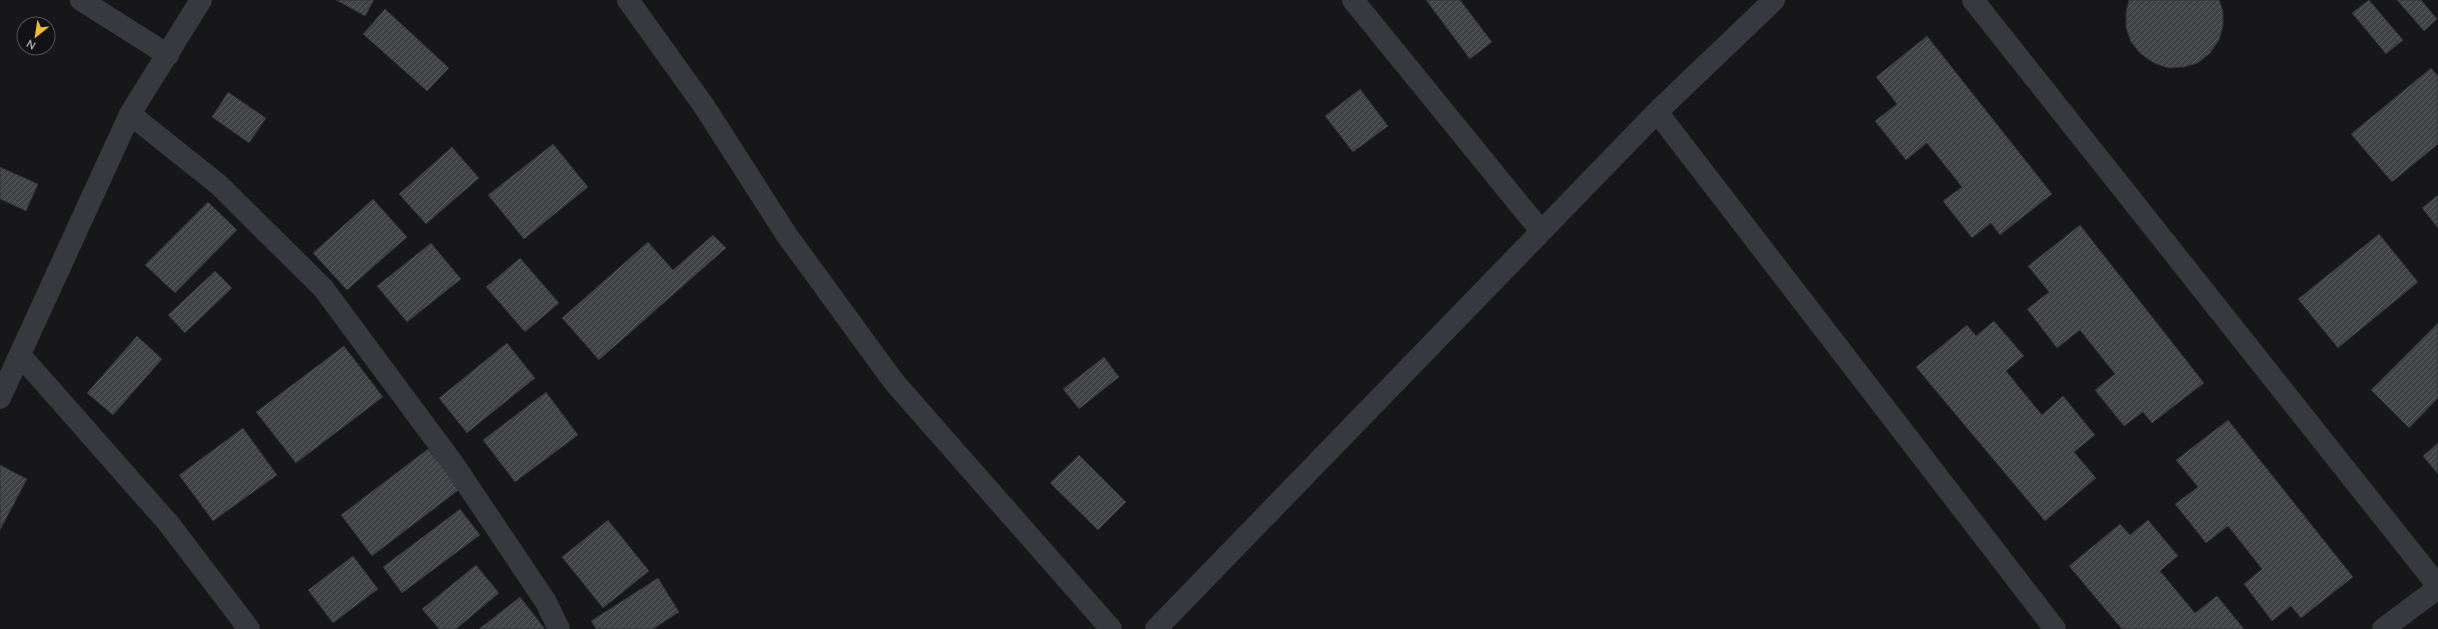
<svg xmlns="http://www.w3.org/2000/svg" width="2438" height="629" viewBox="0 0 2438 629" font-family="Lato,sans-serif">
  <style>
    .building { fill: url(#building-hatch); stroke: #313135 }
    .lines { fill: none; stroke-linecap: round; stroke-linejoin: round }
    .minor { stroke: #38393e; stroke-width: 22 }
  </style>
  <defs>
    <pattern id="building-hatch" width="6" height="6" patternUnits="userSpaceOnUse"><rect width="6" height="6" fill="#414246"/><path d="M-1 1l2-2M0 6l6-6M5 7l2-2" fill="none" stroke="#5a5b5f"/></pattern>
  </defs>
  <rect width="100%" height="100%" fill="#171719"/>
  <path class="building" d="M336,0H374L365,16Z
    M1426,0H1460L1492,42L1470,59Z
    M2129,0H2219L2223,11V26L2219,40L2210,53L2198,63L2184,67L2168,68L2154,63L2141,54L2131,42L2126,28V12Z
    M2369,0L2403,40L2386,54L2352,13Z
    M2397,0H2421L2437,19L2424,31Z
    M385,9L449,68L427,91L363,34Z
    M1927,36L2052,194L2000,235L1991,223L1972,238L1943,201L1962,187L1927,143L1906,160L1875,121L1897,104L1876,77Z
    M2431,68L2438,76V144L2392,182L2351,134Z
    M1360,89L1388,126L1353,152L1325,116Z
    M228,92L266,118L249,143L212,117Z
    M553,144L588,187L524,239L488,195Z
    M452,147L479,178L426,224L399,194Z
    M0,167L38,184L26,211L0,199Z
    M2438,195V228L2422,208Z
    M373,199L407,237L347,290L313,253Z
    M208,202L237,230L175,293L145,265Z
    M2080,225L2204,383L2152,423L2143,412L2124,426L2095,390L2115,374L2080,330L2057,348L2027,309L2049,292L2028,266Z
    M2379,234L2418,282L2338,348L2298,299Z
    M713,235L726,248L599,360L562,318L648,242L673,270Z
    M431,243L461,279L407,322L377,286Z
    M520,258L559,303L525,332L486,287Z
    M215,271L232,288L185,333L168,315Z
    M1994,321L2024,356L2006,371L2042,415L2063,396L2095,435L2074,452L2096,478L2045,521L1916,367L1967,325L1976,336Z
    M2438,323V398L2409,428L2371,390Z
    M137,336L162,359L113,415L87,393Z
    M507,343L535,378L467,433L439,398Z
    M344,346L383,397L296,463L256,412Z
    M1104,357L1119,377L1079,409L1063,389Z
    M546,392L578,435L515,482L483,440Z
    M2228,420L2353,577L2301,618L2291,606L2272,621L2244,584L2262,569L2228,526L2206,543L2175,504L2198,487L2176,460Z
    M243,428L277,475L213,521L179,475Z
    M2438,443V474L2423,456Z
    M428,449L460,489L372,556L341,515Z
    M1079,455L1126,502L1098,530L1050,483Z
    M0,465L27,479L0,530Z
    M460,509L480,535L402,593L383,567Z
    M608,520L649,571L603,608L562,557Z
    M2148,520L2178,556L2160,571L2195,613L2217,596L2244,629H2122L2069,566L2120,524L2130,535Z
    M353,556L378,589L333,623L308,590Z
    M476,565L499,593L456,629H439L422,609Z
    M658,578L679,612L653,629H596L591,621Z
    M520,597L545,629H479Z"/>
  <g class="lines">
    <path class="minor" d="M81,0L168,55
      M628,0L704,106L786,234L894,382L1111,629
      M1353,0L1541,231
      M1973,0L2438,586
      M1657,112L2055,629
      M130,114L219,185L323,288L452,462L546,602L559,629
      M20,355L169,524L249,629
      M0,398L130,114L201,0
      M1156,629L1657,112L1774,0
      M2383,629L2438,588"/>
  </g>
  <g transform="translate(36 36) rotate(210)"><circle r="19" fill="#121214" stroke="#4e5056"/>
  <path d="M0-3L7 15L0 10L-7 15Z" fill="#f3ba35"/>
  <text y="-6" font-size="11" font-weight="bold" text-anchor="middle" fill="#a9adb9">N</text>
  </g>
</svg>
